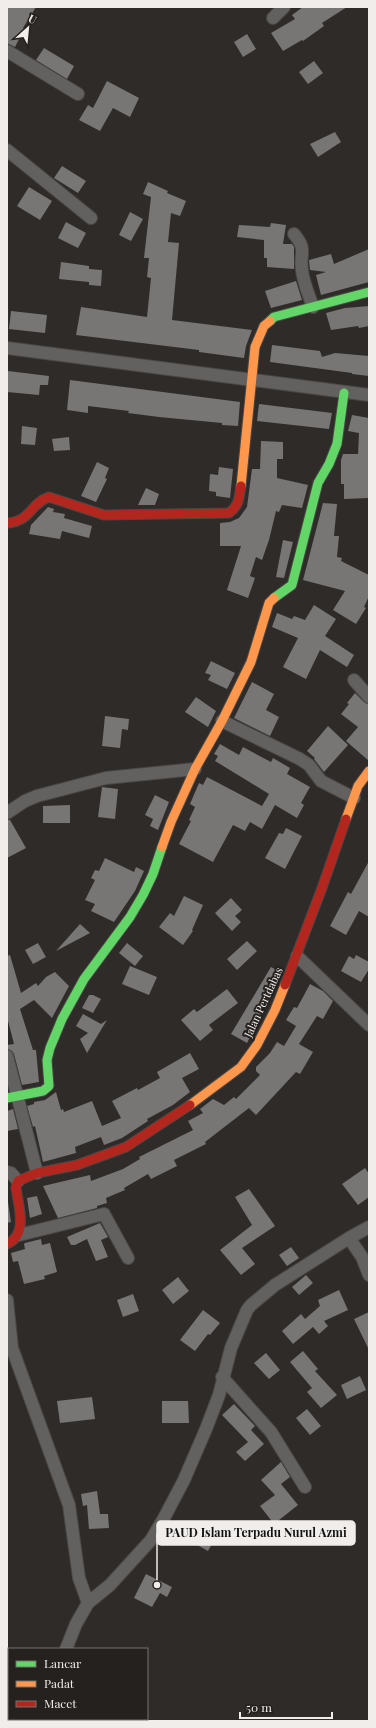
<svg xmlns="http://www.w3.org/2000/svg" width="376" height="1728" viewBox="0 0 376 1728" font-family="'Playfair Display',serif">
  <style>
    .building { fill: #787575 }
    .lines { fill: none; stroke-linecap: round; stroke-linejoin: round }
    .street-casing { stroke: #4a4745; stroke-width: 14 }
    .fast-casing { stroke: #4a4745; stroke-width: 11 }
    .slow-casing { stroke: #4a4745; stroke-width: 11 }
    .jam-casing { stroke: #4a4745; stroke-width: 11 }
    .street { stroke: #63615f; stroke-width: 12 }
    .fast { stroke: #63d668; stroke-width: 9 }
    .slow { stroke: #ff974d; stroke-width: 9 }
    .jam { stroke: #b3261e; stroke-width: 9 }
    .labels { text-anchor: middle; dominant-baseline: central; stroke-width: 4; stroke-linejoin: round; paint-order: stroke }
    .street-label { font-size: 11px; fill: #f0edeb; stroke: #25211e }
    .leader { fill: none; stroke: #f0edeb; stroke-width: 1.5 }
    .callout-dot { fill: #f0edeb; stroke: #25211e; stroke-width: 1.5 }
    .callout { fill: #f0edeb; stroke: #f0edeb; stroke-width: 1.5 }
    .callout-label { font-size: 12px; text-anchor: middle; font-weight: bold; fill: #111 }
  </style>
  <rect width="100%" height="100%" fill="#2e2b29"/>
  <path class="building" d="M7,7H36L23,28L24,29L15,47L7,43Z
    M303,7H347L322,23L324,26L303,41L302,40L283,51L271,33L295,19L292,15Z
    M247,34L256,49L243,57L234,42Z
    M44,48L74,66L67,79L36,60Z
    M314,61L323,73L308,84L299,72Z
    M107,81L139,98L130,117L113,108L100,131L79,120L88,105L93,108Z
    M335,132L341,142L318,157L310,144Z
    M62,166L86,181L78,193L54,178Z
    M148,182L168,191L167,193L186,201L180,216L171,213L168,242L179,243L172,320L252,330L246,346L244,358L199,352V350L76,335L81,307L147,317L151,278L147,277L149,258H144L151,197L143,194Z
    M29,187L52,201L40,220L17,206Z
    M130,212L143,219L131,241L119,235Z
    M66,222L86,233L78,248L58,238Z
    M271,223L286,225L283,244H292L294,247V269L267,267V258H264V240L237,237L239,225L270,227Z
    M369,249V282L321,295L316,275L326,272L310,270L309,260L331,254L334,264Z
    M61,262L89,266V269L102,270L101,286L89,285V282L59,279Z
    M296,281L302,300L271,308L265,291Z
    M369,306V326L359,328L358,326L331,330L326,313L345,308Z
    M11,311L47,315L45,333L9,329Z
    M272,345L320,351L322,357L335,353L369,356V376L352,374V373L270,362Z
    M8,371L49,376L48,385H40L39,395L7,392Z
    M70,380L240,402L238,426L222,425V423L159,417L128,413L129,411L88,406V413L67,410Z
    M259,404L332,413L329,429L257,421Z
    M352,415L369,418V498L344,499V484H341V460L343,454H358L359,433L348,431Z
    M22,426L37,428L35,445L21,444Z
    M69,437L70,450L54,451L52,439Z
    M261,441L283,442V459H277V478L308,485L302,508L282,505L279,512L276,511L269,540L262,560L256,557L250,576L255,578L248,598L227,590L241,546H220V523L230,522L239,518L247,507L252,469H260Z
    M97,462L109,468L105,478L107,479L96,502L81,496Z
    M219,467L233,469L230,498L216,496V492L209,491L210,474L218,475Z
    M146,488L159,494L155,505H138Z
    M323,503L337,504L334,536H339L337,557L342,558L341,561L369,575V596L364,607L366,608L356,624L333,610L345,591L303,580Z
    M48,507L54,509L53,512L65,514L64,518L92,526L89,538L62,531L60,539L29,534L31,525Z
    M283,540L293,542L284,578L276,577Z
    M314,605L336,619L325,636L354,655L347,667L320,650L306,679L283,667L298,638L272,627L277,613L292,619L294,616L305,620Z
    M211,661L235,673L227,689L208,680L211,675L205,673Z
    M252,682L274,694L266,710L279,717L270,736L234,718Z
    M355,693L364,702L369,704V761L346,741L358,727L341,714L349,704L347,703Z
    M196,697L216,711L208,727L185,712Z
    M105,716L129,719L128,730L122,729L120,748L102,746Z
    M328,726L348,745L324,772L314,759L315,758L307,751Z
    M220,744L239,755L243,747L271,762L273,758L290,768L287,774L310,787L301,803L304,805L297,818L275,805L262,829L250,822L245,831L233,825L213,862L179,844L191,821L189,820L195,807L190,804L199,783L203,785L207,777L262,806L269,794L215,761L218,756L214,754Z
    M102,787L118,789L115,819L98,817Z
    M155,795L169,802L158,830L150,826L153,819L145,815Z
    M70,805V823H43V806Z
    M7,820H10L26,848L7,858Z
    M286,828L302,836L285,869L265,858L279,833L283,834Z
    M105,858L134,872L136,867L144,871L135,891L114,922L91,911L95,904L85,900L95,880L91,878L95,870L99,871Z
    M369,861V917L359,911L346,935L330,926L348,892L351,894Z
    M184,896L203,905L192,930L193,931L183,945L159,927L170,913L174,916Z
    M231,898L242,910L235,916L241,922L232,931L215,913Z
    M80,924L90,933L56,951Z
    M247,941L257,951L237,970L227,959Z
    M38,943L46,957L33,964L25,950Z
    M127,943L143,956L135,966L119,953Z
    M10,955L21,993L36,983L38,986L46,977L55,972L69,986L52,1018L34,1000L20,1009L33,1050H36L39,1082L22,1085L14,1054L12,1051L7,1049V1045L14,1044L7,1017V956Z
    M356,955L369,962V969L361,982L341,971L349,956L354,959Z
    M130,966L157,977L149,995L122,984Z
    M271,967L280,972L266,1006L247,1043L231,1034Z
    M310,984L323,991L333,1001L323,1019L317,1016L299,1044L313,1052L300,1074L296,1072L256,1115L249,1108L205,1142L206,1144L174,1160L177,1166L151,1179L148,1174L124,1188L125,1190L106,1198L107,1203L97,1206V1208L58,1218L43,1186L90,1175L91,1181L123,1169L140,1159L139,1157L193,1130L188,1121L203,1113L200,1109L213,1099L224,1105L234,1097L236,1099L260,1075L256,1071V1067L270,1053L277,1042L284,1046L296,1026L286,1020L294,1007L297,1008Z
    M227,989L238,1003L209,1025L213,1030L200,1041L181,1020L194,1009L197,1012Z
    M89,995H93L101,999L93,1013L82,1008Z
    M83,1014L101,1024L107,1020L87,1053L80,1039L88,1033L76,1026Z
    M190,1053L199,1069L182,1078L190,1092L173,1105L147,1119L148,1121L122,1138L104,1145L101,1137L75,1147L76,1153L43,1162L35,1126L33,1127L27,1106L34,1104V1102L45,1100L56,1092L61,1110L63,1109L64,1112L92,1101L102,1126L121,1118L112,1101L137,1088L138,1090L160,1078L157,1072Z
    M13,1109L18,1129L7,1131V1111Z
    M365,1168L369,1174V1197L358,1205L342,1184Z
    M249,1189L275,1226L242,1248L255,1264L241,1275L220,1250L252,1225L235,1197Z
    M37,1196L42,1214L30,1218L27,1198Z
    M7,1202H8L11,1222L7,1223Z
    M100,1223L108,1237L101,1240L108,1257L96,1261L87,1239L75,1245H71L67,1237Z
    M41,1239L42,1245L50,1243L57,1272L44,1276L45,1279L24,1284L18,1261L13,1262L11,1253L25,1249L24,1244L25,1243Z
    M291,1247L299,1258L287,1266L279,1255Z
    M306,1275L313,1283L299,1295L292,1287Z
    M178,1277L189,1291L173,1304L162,1290Z
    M339,1290L348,1310L324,1321L328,1326L319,1334L313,1327L293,1344L282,1331L301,1314L305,1319L320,1306L318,1300Z
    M133,1294L139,1311L123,1317L117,1300Z
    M203,1310L220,1323L210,1335L208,1334L195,1351L180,1340Z
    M369,1312V1350L354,1319Z
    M303,1351L318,1369L315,1371L337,1395L321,1408L307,1392L312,1388L290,1362Z
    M266,1353L280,1370L269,1379L254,1363Z
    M360,1376L366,1390L347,1399L341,1385Z
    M92,1397L95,1419L60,1423L57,1401Z
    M162,1401H188L189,1423H162Z
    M234,1404L255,1426L251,1430L264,1444L245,1461L236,1452L248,1442L222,1415Z
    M307,1409L321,1426L310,1435L296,1418Z
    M281,1462L290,1477L281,1484L298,1505L274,1524L260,1506L275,1495L261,1480Z
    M97,1491L100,1514H108L109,1528L89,1529L87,1505L83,1506L81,1494Z
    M192,1522L217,1535L208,1551L183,1537Z
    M146,1574L172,1587L167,1597L160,1593L152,1607L134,1598Z"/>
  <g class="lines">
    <g class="street-casing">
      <path id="street" d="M273,18L284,7
        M7,51L78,94
        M7,150L91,218
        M294,234C308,251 299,252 302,270C303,282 309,295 313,307
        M7,348L369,395
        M354,680L369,697
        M222,721L300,759L309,765L321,781L354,798
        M7,813L25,801L37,796L106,778L195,769
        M297,956L369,1025
        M7,1056L37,1173
        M7,1172L11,1173L18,1181
        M19,1235L104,1214L128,1258
        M349,1238L362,1257L369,1275
        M7,1300L12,1348L69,1505L79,1578L88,1603
        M222,1377L271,1432L305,1487
        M66,1649L76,1624L88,1603L110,1585L151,1540L164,1518L184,1480L206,1429L219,1395L231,1348L247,1310L251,1305L275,1285L349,1238L369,1227
        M51,1719V1721"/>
    </g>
    <g class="fast-casing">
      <path id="fast" d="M270,321L274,317L369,292
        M274,598L292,585L318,483L329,464L337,444L344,393
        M7,1098L43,1091L49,1086L47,1060L50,1048L62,1019L84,979L130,917L143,895L153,874L162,847"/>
    </g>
    <g class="slow-casing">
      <path id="slow" d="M241,486L255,347L264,326L270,321
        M346,819L358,786L369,771
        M162,847L171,822L195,769L222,721L251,662L269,603L274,598
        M190,1105L241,1067L257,1045L275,1010L285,985"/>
    </g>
    <g class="jam-casing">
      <path id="jam" d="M7,523C32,521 29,504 49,497L104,515L229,513C239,506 239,498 241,486
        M285,985L322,888L346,819
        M7,1244C29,1234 18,1206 16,1187L18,1181L37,1173L77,1165L126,1147L190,1105"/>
    </g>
    <use href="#street" class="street"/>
    <use href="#fast" class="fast"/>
    <use href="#slow" class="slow"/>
    <use href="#jam" class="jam"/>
  </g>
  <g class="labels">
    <g class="street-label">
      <text transform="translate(263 1002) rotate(-65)">Jalan Pertdabas</text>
    </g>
  </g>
  <path class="leader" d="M157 1585L157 1533"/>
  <circle class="callout-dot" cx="157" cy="1585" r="4"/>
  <rect class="callout" x="157" y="1521" width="198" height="24" rx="4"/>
  <g class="callout-label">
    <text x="256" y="1537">PAUD Islam Terpadu Nurul Azmi</text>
  </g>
  <rect width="376" height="1728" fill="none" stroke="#f0edeb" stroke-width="16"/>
  <rect x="8" y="1648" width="140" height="72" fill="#25211e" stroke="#767370"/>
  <rect x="16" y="1661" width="20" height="6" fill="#63d668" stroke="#767370"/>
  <text x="44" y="1668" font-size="12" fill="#f0edeb">Lancar</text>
  <rect x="16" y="1681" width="20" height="6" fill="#ff974d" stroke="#767370"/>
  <text x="44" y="1688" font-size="12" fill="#f0edeb">Padat</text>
  <rect x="16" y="1701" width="20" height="6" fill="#b3261e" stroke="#767370"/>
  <text x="44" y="1708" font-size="12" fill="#f0edeb">Macet</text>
  <g transform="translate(28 28) rotate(27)" stroke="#25211e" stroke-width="3" paint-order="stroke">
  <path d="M0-3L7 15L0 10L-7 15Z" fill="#f0edeb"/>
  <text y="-6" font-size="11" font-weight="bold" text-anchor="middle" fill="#f0edeb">U</text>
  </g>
  <path d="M240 1712v6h92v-6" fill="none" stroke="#f0edeb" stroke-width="2"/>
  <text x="246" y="1712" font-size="12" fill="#f0edeb" stroke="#25211e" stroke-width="3" paint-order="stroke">50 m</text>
</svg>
